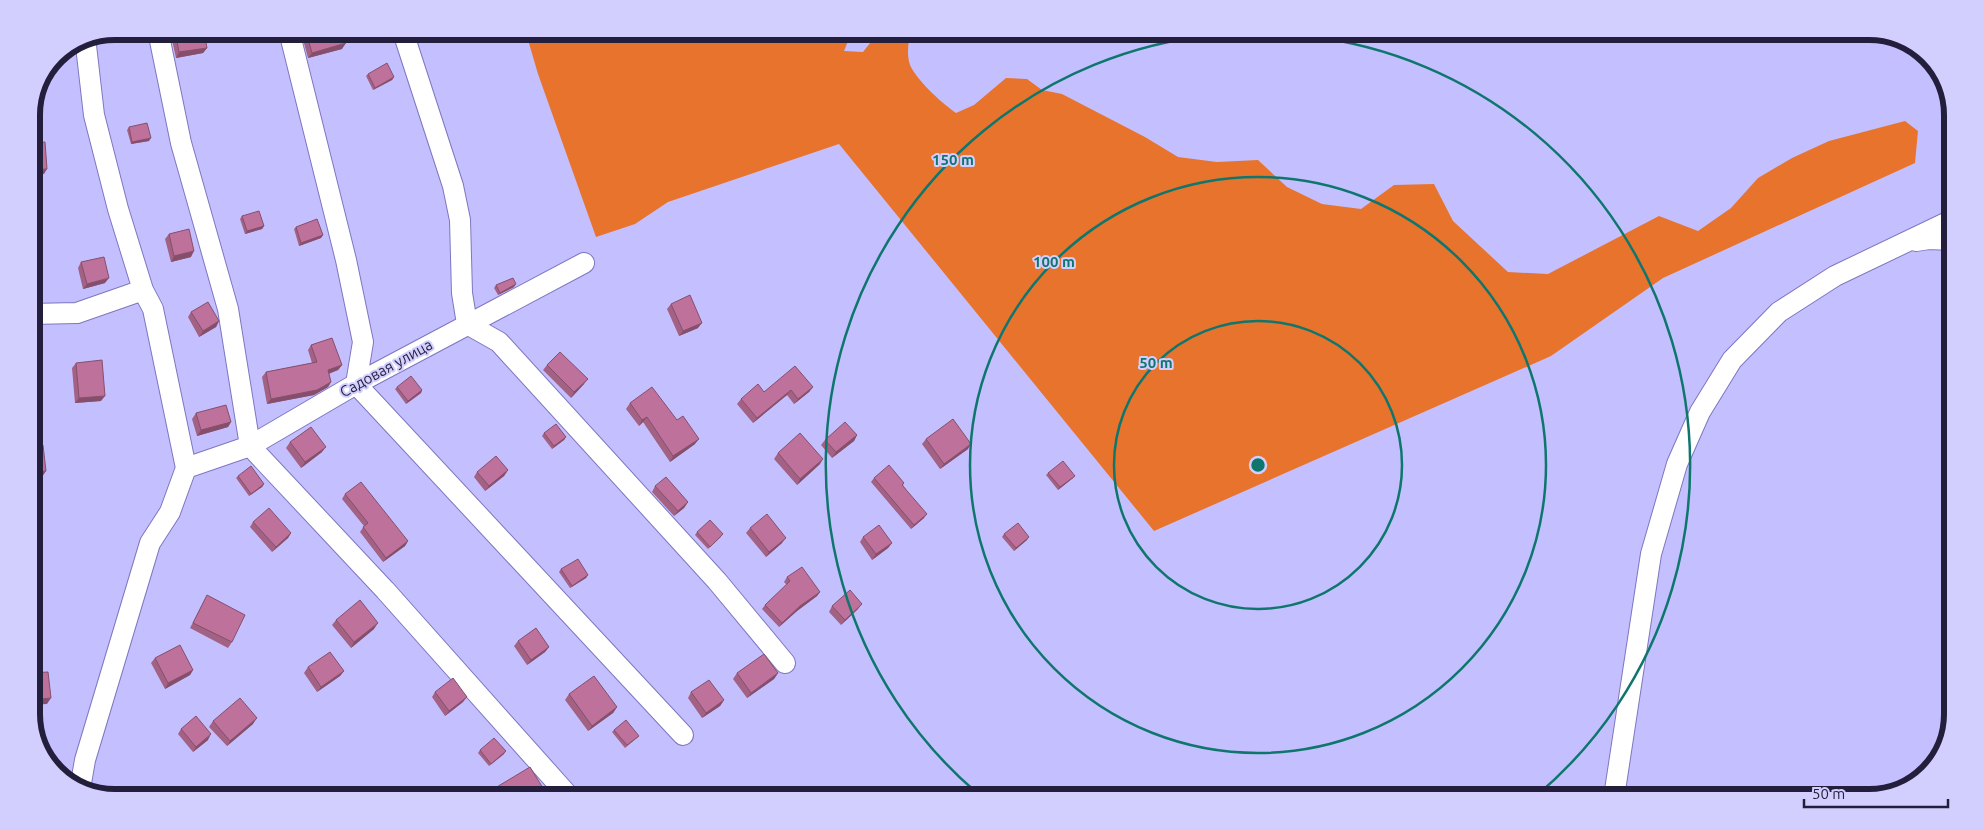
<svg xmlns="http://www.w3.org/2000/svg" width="1984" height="829" viewBox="0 0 1984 829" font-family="Ubuntu,sans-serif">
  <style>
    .forest { fill: #e8732c }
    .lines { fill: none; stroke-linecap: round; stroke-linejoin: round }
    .minor-casing { stroke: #7e76bf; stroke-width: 22 }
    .minor { stroke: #fff; stroke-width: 20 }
    .wall { fill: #a36184 }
    .shaded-wall { fill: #854f6c }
    .building { fill: #be719a; stroke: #854f6c }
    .ring { fill: none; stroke: #0f766e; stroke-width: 2.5 }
    .labels { text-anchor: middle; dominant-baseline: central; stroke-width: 4; stroke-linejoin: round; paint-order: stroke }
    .street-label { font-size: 15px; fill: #221e3c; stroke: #d2cfff }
    .rim { fill: none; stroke: #221e3c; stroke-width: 6 }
    .centre { fill: #0f766e; stroke: #d2cfff; stroke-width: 2.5 }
    .ring-label { font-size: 15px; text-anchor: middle; font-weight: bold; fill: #0f766e; stroke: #d2cfff; stroke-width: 4; stroke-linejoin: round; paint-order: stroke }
  </style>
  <rect width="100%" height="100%" fill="#c4c0ff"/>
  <path class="forest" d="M526,33L851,34L844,51L863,52L877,34H910C908,45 906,59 912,69C921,84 942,103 956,113L974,105L1006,78L1027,79L1042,90L1062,94L1145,137L1178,157L1217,162L1258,160L1287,187L1322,204L1361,209L1394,185L1434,184L1453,221L1508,272L1548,274L1659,216L1698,231L1731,208L1758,178L1792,158L1829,141L1905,121L1918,131L1915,163L1663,278L1551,356L1154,531L839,144L668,202L635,224L596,237L538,74Z"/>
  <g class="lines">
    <g class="minor-casing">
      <path id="minor" d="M158,31L181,143L228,309L250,446L385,590L566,793
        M403,32L453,186L460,220L462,293L467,324L499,342L717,581L785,663
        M290,35L346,260L363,342L356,384L683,735
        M1916,241L1929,239L1951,240
        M31,314L77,313L143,290
        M186,468L250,446L356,384L584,263
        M80,789L85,760L150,543L170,512L186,468L153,309L143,290L118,209L94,115L85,37
        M1614,797L1651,554L1677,464L1700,412L1732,360L1779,312L1835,276L1952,220"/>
    </g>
    <use href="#minor" class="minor"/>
  </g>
  <path class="wall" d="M170,31L204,32L207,48L203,53L176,58Z
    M301,32H343L342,49L308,58Z
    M368,74L394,77L392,80L373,90L366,76Z
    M129,127L149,141L131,144L127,130Z
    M242,216L264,226L262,229L245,234L240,219Z
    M296,227L323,235L321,238L299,246L294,229Z
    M169,234L191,257L171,262L165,239Z
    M81,262L105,283L83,289L78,268Z
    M496,285L514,287L498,295L494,288Z
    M671,304L698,328L679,336L667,309Z
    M191,312L219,321L216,327L199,337L188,317Z
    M311,345L342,365L338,370L329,374L331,382L328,387L314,395L267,404L262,377L266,372L312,363L308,350Z
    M76,363L101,401L75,403L72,368Z
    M547,365L584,384L571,398L543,370Z
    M397,387L422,390L421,393L406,404L395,389Z
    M813,387L809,392L794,404L787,395L753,423L737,404L741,399L764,392Z
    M630,403L677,420L695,444L670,462L643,422L639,426L626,409Z
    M196,413L231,422L228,427L197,436L192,419Z
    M544,433L566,437L564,440L552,449L542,436Z
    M857,435L854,441L832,458L821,445L825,440Z
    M926,439L968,449L940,469L922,444Z
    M290,442L322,452L301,468L286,448Z
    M778,453L820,464L797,485L774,459Z
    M508,470L504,476L485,491L474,477L477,472Z
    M1048,473L1073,478L1058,490L1046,475Z
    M238,476L264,484L262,487L249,496L236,478Z
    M874,478L904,483L903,485L924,518L911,529L871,482Z
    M655,486L688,502L684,508L674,516L652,492Z
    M345,494L408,541L405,546L383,562L360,532L364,526L342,499Z
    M253,522L291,533L288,538L272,552L250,527Z
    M750,528L782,543L766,557L746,533Z
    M697,532L721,537L708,549L695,535Z
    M1004,534L1027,540L1014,551L1002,537Z
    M863,537L892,543L888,548L872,560L860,542Z
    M561,569L588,575L586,578L570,588L559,572Z
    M787,577L820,592L817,596L797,611L779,627L762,609L765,605L787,585L784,582Z
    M207,595L232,642L228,648L190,628L204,601Z
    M832,606L858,609L841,625L829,612Z
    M336,620L374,629L351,648L332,625Z
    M518,641L549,647L545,652L527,665L514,646Z
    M155,658L193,670L190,675L165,689L151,663Z
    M308,667L344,671L340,676L317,692L304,673Z
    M737,673H778L774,679L747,698L733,679Z
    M435,692L463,702L445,716L432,697Z
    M691,692L724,700L720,706L702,718L688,698Z
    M569,694L617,707L613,713L588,731L565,700Z
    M213,721L253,724L227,746L209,727Z
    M181,729L208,740L193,752L178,734Z
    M614,730L639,736L637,738L625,748L612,732Z
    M480,750L504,754L489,766L478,753Z"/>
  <path class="shaded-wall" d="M346,43L342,49L308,58L312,53Z
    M207,48L203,53L176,58L179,52Z
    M394,77L392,80L373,90L375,88Z
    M151,138L149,141L131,144L132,142Z
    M47,169L44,174L31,175V170Z
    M264,226L262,229L245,234L247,231Z
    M323,235L321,238L299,246L301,243Z
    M194,251L191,257L171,262L174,256Z
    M109,278L105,283L83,289L87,284Z
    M516,284L514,287L498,295L500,293Z
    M219,321L216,327L199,337L203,331Z
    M702,323L698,328L679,336L683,331Z
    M342,365L338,370L324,375L328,370Z
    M588,379L584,384L571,398L574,392Z
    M331,382L328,387L314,395L267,404L271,399Z
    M813,387L809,392L794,404L798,399Z
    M422,390L421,393L406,404L408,401Z
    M791,390L787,395L753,423L757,418Z
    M105,396L101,401L75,403L79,398Z
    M647,417L643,422L639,426L642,420Z
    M231,422L228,427L197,436L201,430Z
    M857,435L854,441L832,458L836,452Z
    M566,437L564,440L552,449L554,446Z
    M699,439L695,444L670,462L673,456Z
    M971,444L968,449L940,469L944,464Z
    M326,447L322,452L301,468L305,462Z
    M823,459L820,464L797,485L800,479Z
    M508,470L504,476L485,491L489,486Z
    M46,471L42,477L31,478V473Z
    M1075,476L1073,478L1058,490L1060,487Z
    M264,484L262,487L249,496L251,494Z
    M688,502L684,508L674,516L678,511Z
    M927,514L924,518L911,529L914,525Z
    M291,533L288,538L272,552L276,547Z
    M1029,537L1027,540L1014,551L1016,548Z
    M786,538L782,543L766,557L769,552Z
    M408,541L405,546L383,562L386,558Z
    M892,543L888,548L872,560L876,554Z
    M588,575L586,578L570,588L572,586Z
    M820,592L817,596L797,611L779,627L782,623L800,606Z
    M862,604L858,609L841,625L845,620Z
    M378,623L374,629L351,648L354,642Z
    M549,647L545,652L527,665L531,660Z
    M193,670L190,675L165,689L168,683Z
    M344,671L340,676L317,692L321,687Z
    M778,673L774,679L747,698L751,693Z
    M467,697L463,702L445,716L449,711Z
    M51,698L47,704L31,705V700Z
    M724,700L720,706L702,718L706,713Z
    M617,707L613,713L588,731L592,726Z
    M257,718L253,724L227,746L230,741Z
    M211,734L208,740L193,752L196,747Z
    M506,751L504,754L489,766L491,764Z"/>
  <path class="building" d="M175,31L204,32L207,48L179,52Z
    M306,32H343L346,43L312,53Z
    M387,63L394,77L375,88L368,74Z
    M147,123L151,138L132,142L129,127Z
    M45,142L47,169L31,170V143Z
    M259,211L264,226L247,231L242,216Z
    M317,219L323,235L301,243L296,227Z
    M189,229L194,251L174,256L169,234Z
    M104,257L109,278L87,284L81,262Z
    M513,278L516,284L500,293L496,285Z
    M690,295L702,323L683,331L671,304Z
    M208,302L219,321L203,331L191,312Z
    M332,338L342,365L328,370L331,382L317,390L271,399L266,372L317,362L311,345Z
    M560,352L588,379L574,392L547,365Z
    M102,360L105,396L79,398L76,363Z
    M795,366L813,387L798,399L791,390L757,418L741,399L758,384L764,392Z
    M411,376L422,390L408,401L397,387Z
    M652,387L677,420L683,416L699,439L673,456L647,417L642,420L630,403Z
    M226,405L231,422L201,430L196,413Z
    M953,419L971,444L944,464L926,439Z
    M845,422L857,435L836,452L825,440Z
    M556,424L566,437L554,446L544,433Z
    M311,427L326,447L305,462L290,442Z
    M800,433L823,459L800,479L778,453Z
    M43,445L46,471L31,473V446Z
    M496,456L508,470L489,486L477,472Z
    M1063,461L1075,476L1060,487L1048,473Z
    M889,465L904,483L902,485L927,514L914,525L874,478Z
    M251,466L264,484L251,494L238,476Z
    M666,477L688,502L678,511L655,486Z
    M361,482L408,541L386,558L363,527L368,523L345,494Z
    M269,508L291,533L276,547L253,522Z
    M767,514L786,538L769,552L750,528Z
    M710,520L723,534L710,547L697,532Z
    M1018,523L1029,537L1016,548L1004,534Z
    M879,525L892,543L876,554L863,537Z
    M578,559L588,575L572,586L561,569Z
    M802,567L820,592L800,606L782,623L765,605L790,581L787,577Z
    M850,590L862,604L845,620L832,606Z
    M207,595L245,615L232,642L193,623Z
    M360,600L378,623L354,642L336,620Z
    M536,628L549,647L531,660L518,641Z
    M180,645L193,670L168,683L155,658Z
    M330,652L344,671L321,687L308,667Z
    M764,654L778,673L751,693L737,673Z
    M48,672L51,698L31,700V673Z
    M594,676L617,707L592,726L569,694Z
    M453,678L467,697L449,711L435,692Z
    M709,680L724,700L706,713L691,692Z
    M240,698L257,718L230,741L213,721Z
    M196,716L211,734L196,747L181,729Z
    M626,720L639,736L627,745L614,730Z
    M494,738L506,751L491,764L480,750Z
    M530,767L546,793H491L490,791Z"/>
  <g class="ring">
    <circle cx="1258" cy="465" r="144"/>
    <circle cx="1258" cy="465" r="288"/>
    <path d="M977 793A432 432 0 0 1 1213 35M1307 36A432 432 0 0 1 1536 796"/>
  </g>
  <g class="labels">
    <g class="street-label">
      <text transform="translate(386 368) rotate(-29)">Садовая улица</text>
    </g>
  </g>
  <path d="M0 0H1984V829H0ZM115 40H1869A75 75 0 0 1 1944 115V714A75 75 0 0 1 1869 789H115A75 75 0 0 1 40 714V115A75 75 0 0 1 115 40Z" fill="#d2cfff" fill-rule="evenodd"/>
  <path class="rim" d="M115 40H1869A75 75 0 0 1 1944 115V714A75 75 0 0 1 1869 789H115A75 75 0 0 1 40 714V115A75 75 0 0 1 115 40Z"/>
  <circle cx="1258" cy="465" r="8" class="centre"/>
  <g class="ring-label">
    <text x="953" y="165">150 m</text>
    <text x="1054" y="267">100 m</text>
    <text x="1156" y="368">50 m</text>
  </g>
  <path d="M1804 799v8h144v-8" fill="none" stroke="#221e3c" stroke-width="2.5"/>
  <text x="1812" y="799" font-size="15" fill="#221e3c" stroke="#d2cfff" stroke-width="4" paint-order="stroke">50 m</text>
</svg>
